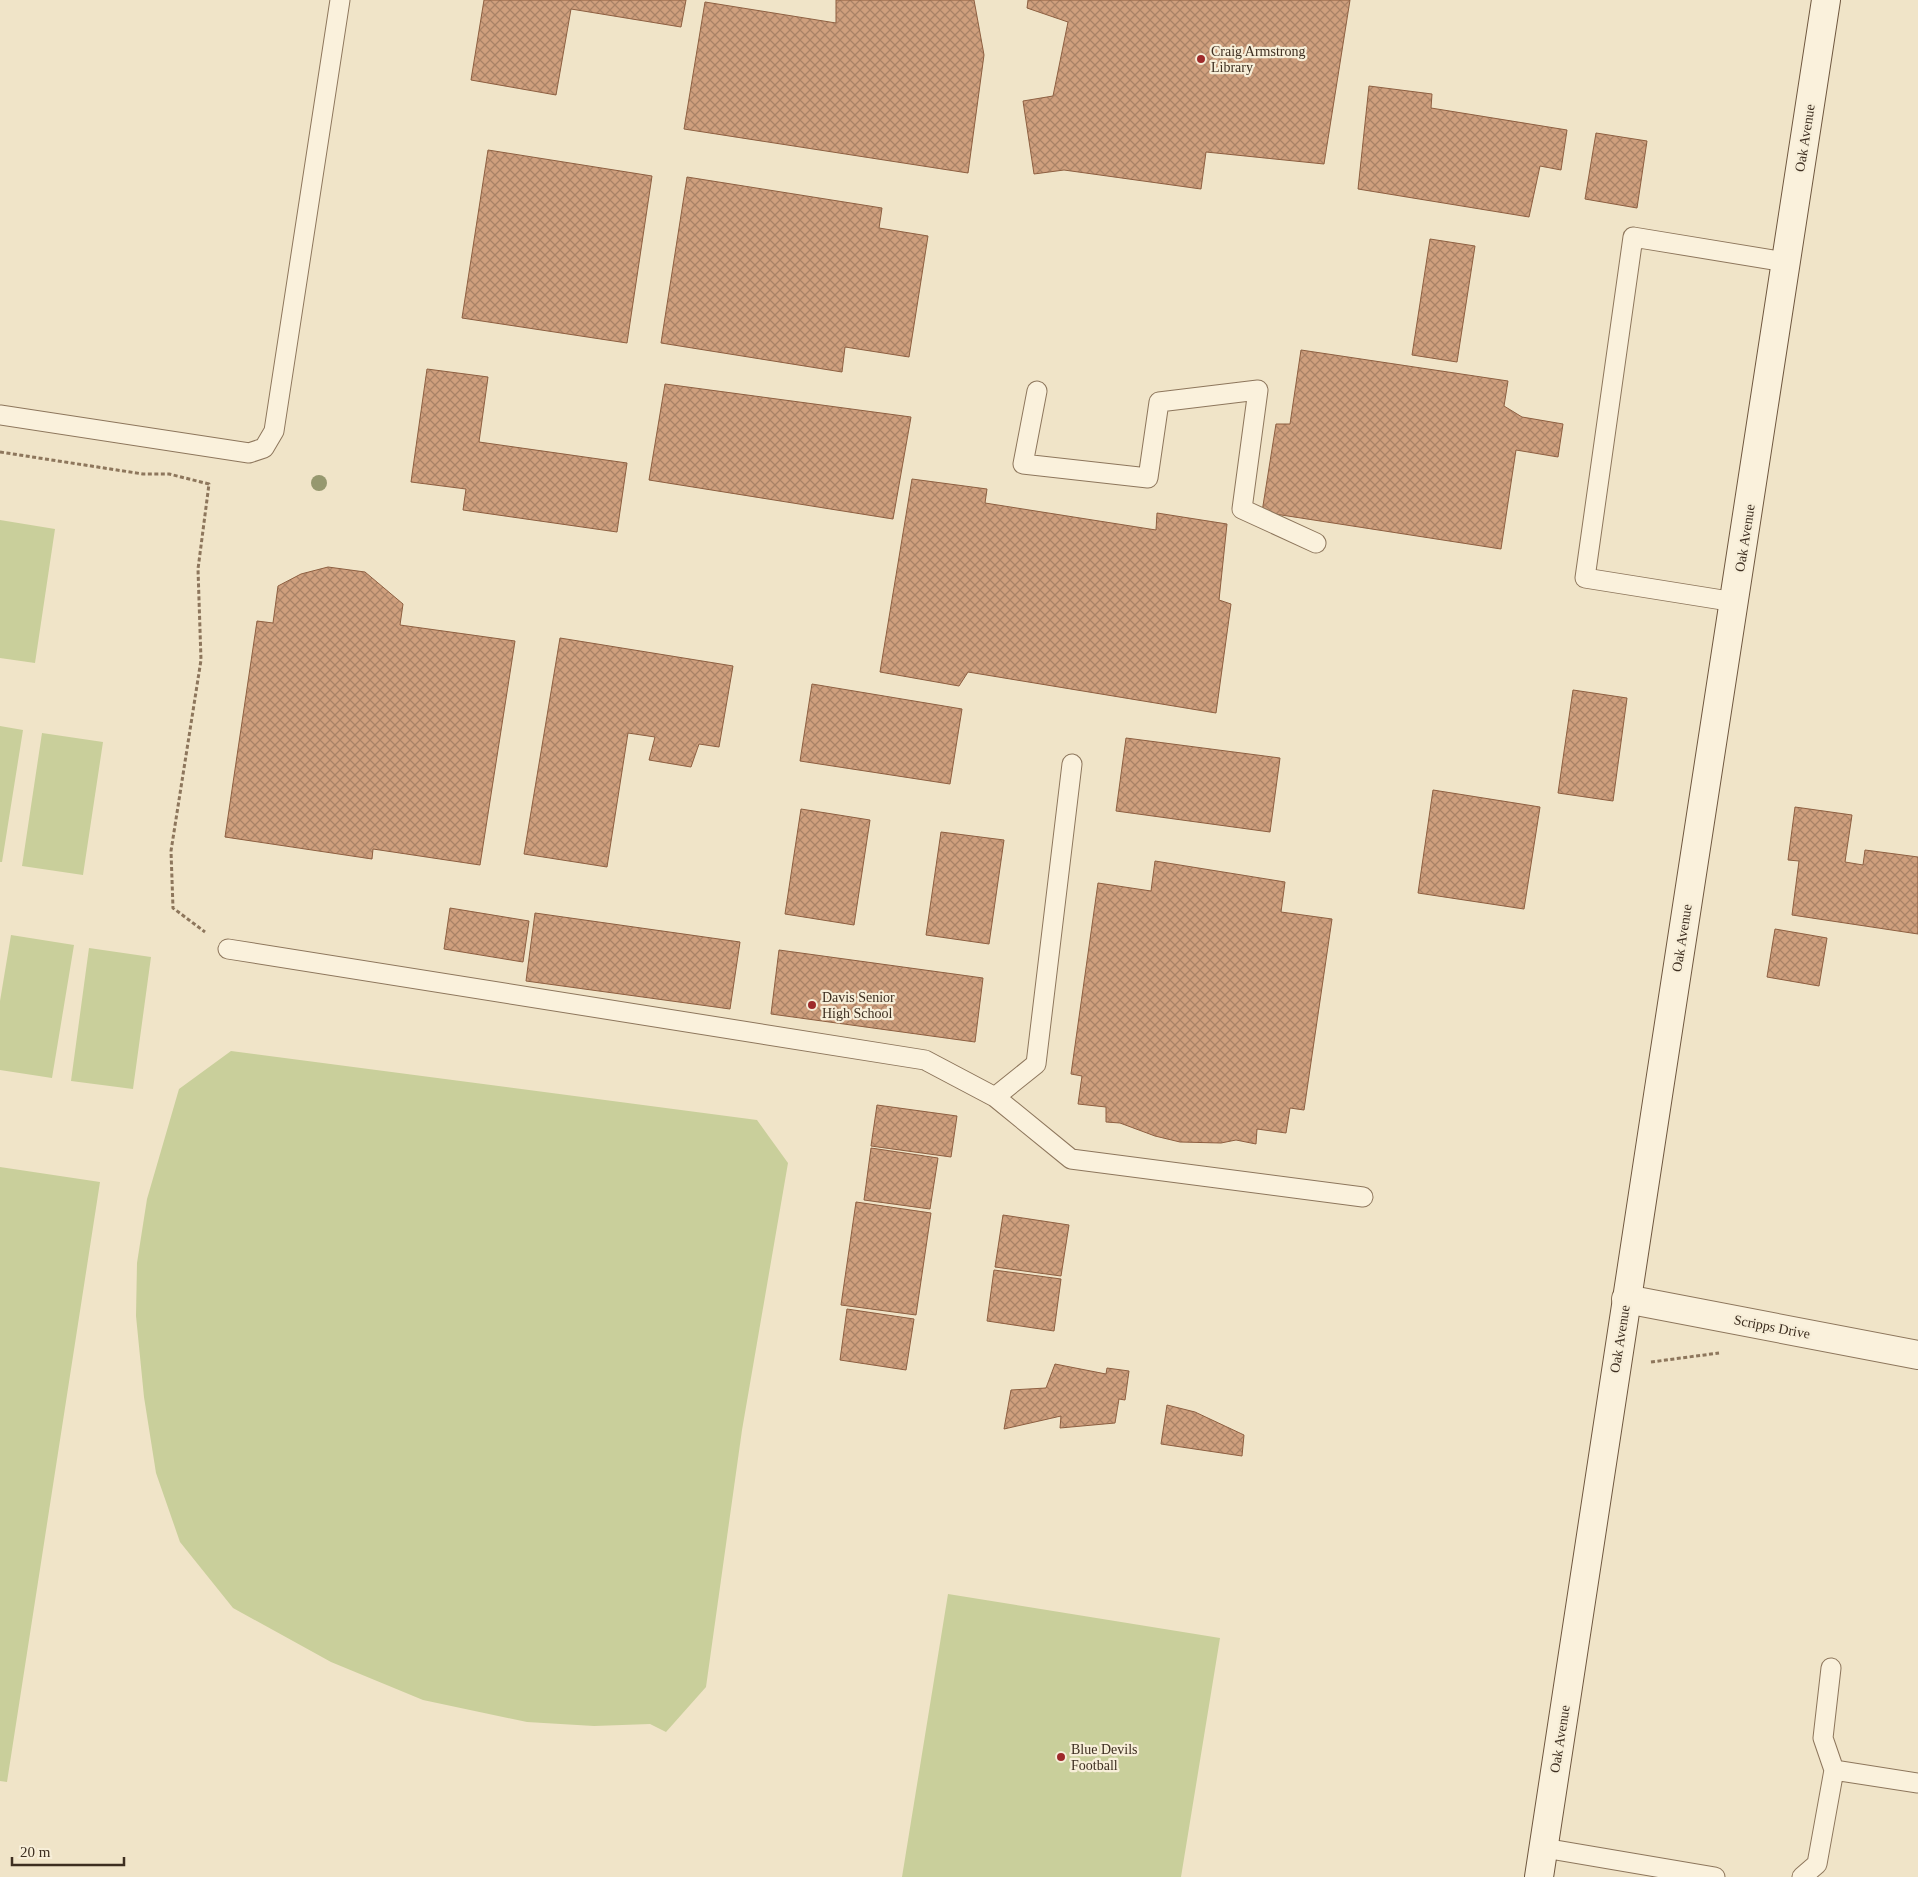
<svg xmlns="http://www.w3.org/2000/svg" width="1918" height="1877" viewBox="0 0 1918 1877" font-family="Georgia,serif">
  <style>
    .park { fill: #c9cf9b }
    .building { fill: url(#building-cross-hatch); stroke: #8d5f41 }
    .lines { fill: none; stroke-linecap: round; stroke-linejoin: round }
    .lane-casing { stroke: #8d765c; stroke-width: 21 }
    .street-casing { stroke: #8d765c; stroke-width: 30 }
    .secondary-casing { stroke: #6f573f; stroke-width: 30 }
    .path { stroke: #8d765c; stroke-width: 3; stroke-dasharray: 4 2.5; stroke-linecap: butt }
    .lane { stroke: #faf1dc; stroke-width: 19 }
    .street { stroke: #faf1dc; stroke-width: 28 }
    .secondary { stroke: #faf1dc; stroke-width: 28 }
    .tree { fill: #96986f }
    .poi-dot { fill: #9e2a2b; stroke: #f7eed8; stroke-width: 2 }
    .labels { text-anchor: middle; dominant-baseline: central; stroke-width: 4.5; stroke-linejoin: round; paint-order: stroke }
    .poi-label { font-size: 14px; fill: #3d2e20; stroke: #f7eed8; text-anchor: start }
    .street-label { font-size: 14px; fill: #3d2e20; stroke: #f7eed8 }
  </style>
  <defs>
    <pattern id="building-cross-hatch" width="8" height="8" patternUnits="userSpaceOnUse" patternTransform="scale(1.25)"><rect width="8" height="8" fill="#cf9f7d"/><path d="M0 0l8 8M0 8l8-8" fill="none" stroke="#a98266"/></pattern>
  </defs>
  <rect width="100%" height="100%" fill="#f0e4c8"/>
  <path class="park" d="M0,520L55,529L35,663L0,658Z
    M0,726L23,730L2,862H0Z
    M42,733L103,742L83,875L22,866Z
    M11,935L74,945L52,1078L0,1070V1001Z
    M89,948L151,957L133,1089L71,1081Z
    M231,1051L757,1120L788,1163L742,1430L706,1687L666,1732L650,1724L594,1726L527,1722L423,1700L331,1662L233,1608L180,1542L156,1473L144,1397L136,1316L137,1263L147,1199L179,1089Z
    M0,1167L100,1182L7,1782L0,1781Z
    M948,1594L1220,1638L1181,1877H902Z"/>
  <path class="building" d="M484,0H686L681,27L571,9L556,95L471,80Z
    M836,0H974L984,55L968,173L684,129L705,2L836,23Z
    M1028,0H1350L1324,164L1206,152L1201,189L1064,170L1034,174L1023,101L1053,96L1068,22L1027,8Z
    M1369,86L1432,94L1431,108L1567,130L1561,170L1540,166L1529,217L1358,189Z
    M1596,133L1647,141L1637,208L1585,199Z
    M488,150L652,176L627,343L462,318Z
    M687,177L882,208L879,228L928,236L909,357L845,347L842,372L661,343Z
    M1430,239L1475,246L1457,362L1412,355Z
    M1301,350L1508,381L1504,406L1522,417L1563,424L1558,457L1516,450L1501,549L1262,512L1276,424H1290Z
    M427,369L488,377L479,442L627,463L617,532L463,510L466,489L411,482Z
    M665,384L911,417L893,519L649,480Z
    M912,479L987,489L985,503L1156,530L1157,513L1227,524L1219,600L1231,604L1216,713L968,672L959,686L880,672Z
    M328,567L365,572L403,604L400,625L515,641L480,865L373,849L372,859L225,837L257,621L273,623L278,586L301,574Z
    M560,638L733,666L719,747L699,744L691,767L649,760L655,737L628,733L607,867L524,854Z
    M812,684L962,709L950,784L800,761Z
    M1573,690L1627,698L1613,801L1558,793Z
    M1126,738L1280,758L1270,832L1116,811Z
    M1433,790L1540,807L1524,909L1418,893Z
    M1795,807L1852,815L1845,862L1863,865L1865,850L1918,857V934L1792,915L1799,861L1788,860Z
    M801,809L870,820L854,925L785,914Z
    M941,832L1004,840L989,944L926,935Z
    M1155,861L1285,882L1281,912L1332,919L1304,1110L1290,1108L1286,1133L1257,1129L1256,1144L1236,1140L1221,1143L1180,1142L1155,1136L1120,1123L1106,1122V1107L1078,1104L1082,1076L1071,1074L1098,883L1151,891Z
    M450,908L529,921L523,962L444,949Z
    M535,913L740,942L730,1009L526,981Z
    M1775,929L1827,938L1819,986L1767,977Z
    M779,950L983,978L975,1042L771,1014Z
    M877,1105L957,1116L951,1157L871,1146Z
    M871,1148L938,1158L930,1209L864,1200Z
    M856,1202L931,1213L916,1315L841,1305Z
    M1003,1215L1069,1225L1061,1276L995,1267Z
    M994,1270L1061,1279L1054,1331L987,1321Z
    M847,1309L914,1319L906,1370L840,1360Z
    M1055,1364L1106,1374L1107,1368L1129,1371L1125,1400L1119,1399L1115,1423L1060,1428L1061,1416L1004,1429L1011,1390L1046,1388Z
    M1167,1405L1195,1412L1244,1435L1242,1456L1161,1444Z"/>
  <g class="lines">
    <g class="lane-casing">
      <path id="lane" d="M1037,391L1023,464L1148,478L1159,402L1258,390L1242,509L1316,543
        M0,415L249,453L264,448L274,431L340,0
        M1735,602L1585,578L1633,237L1786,262
        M228,949L925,1060L995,1097L1071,1159L1363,1197
        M995,1097L1036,1064L1072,764
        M1831,1668L1823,1738L1834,1770
        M1544,1848L1715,1877
        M1802,1877L1817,1864L1834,1770L1918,1783"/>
    </g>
    <g class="street-casing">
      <path id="street" d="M1626,1299L1918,1355"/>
    </g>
    <g class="secondary-casing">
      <path id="secondary" d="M1539,1877C1633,1251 1731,626 1826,0"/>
    </g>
    <path class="path" d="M0,452L143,474H169L209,484L198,569L201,660L171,851L173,908L205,932
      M1651,1362L1719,1353"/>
    <use href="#lane" class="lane"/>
    <use href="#street" class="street"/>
    <use href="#secondary" class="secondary"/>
  </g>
  <circle class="tree" cx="319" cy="483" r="8"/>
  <g class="poi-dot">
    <circle cx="1201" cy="59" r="5"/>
    <circle cx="812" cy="1005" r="5"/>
    <circle cx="1061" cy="1757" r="5"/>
  </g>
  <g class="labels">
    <g class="poi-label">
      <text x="1211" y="51">Craig Armstrong<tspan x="1211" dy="16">Library</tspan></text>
      <text x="822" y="997">Davis Senior<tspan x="822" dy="16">High School</tspan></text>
      <text x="1071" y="1749">Blue Devils<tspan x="1071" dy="16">Football</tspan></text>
    </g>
    <g class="street-label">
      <text transform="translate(1805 138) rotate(-81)">Oak Avenue</text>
      <text transform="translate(1745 538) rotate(-81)">Oak Avenue</text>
      <text transform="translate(1682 938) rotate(-81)">Oak Avenue</text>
      <text transform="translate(1772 1327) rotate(11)">Scripps Drive</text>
      <text transform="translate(1620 1339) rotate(-81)">Oak Avenue</text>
      <text transform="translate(1560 1739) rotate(-81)">Oak Avenue</text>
    </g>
  </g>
  <path d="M12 1857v8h112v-8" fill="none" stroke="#3d2e20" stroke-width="2.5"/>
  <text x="20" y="1857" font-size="15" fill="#3d2e20" stroke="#f7eed8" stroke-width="4" paint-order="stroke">20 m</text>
</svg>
